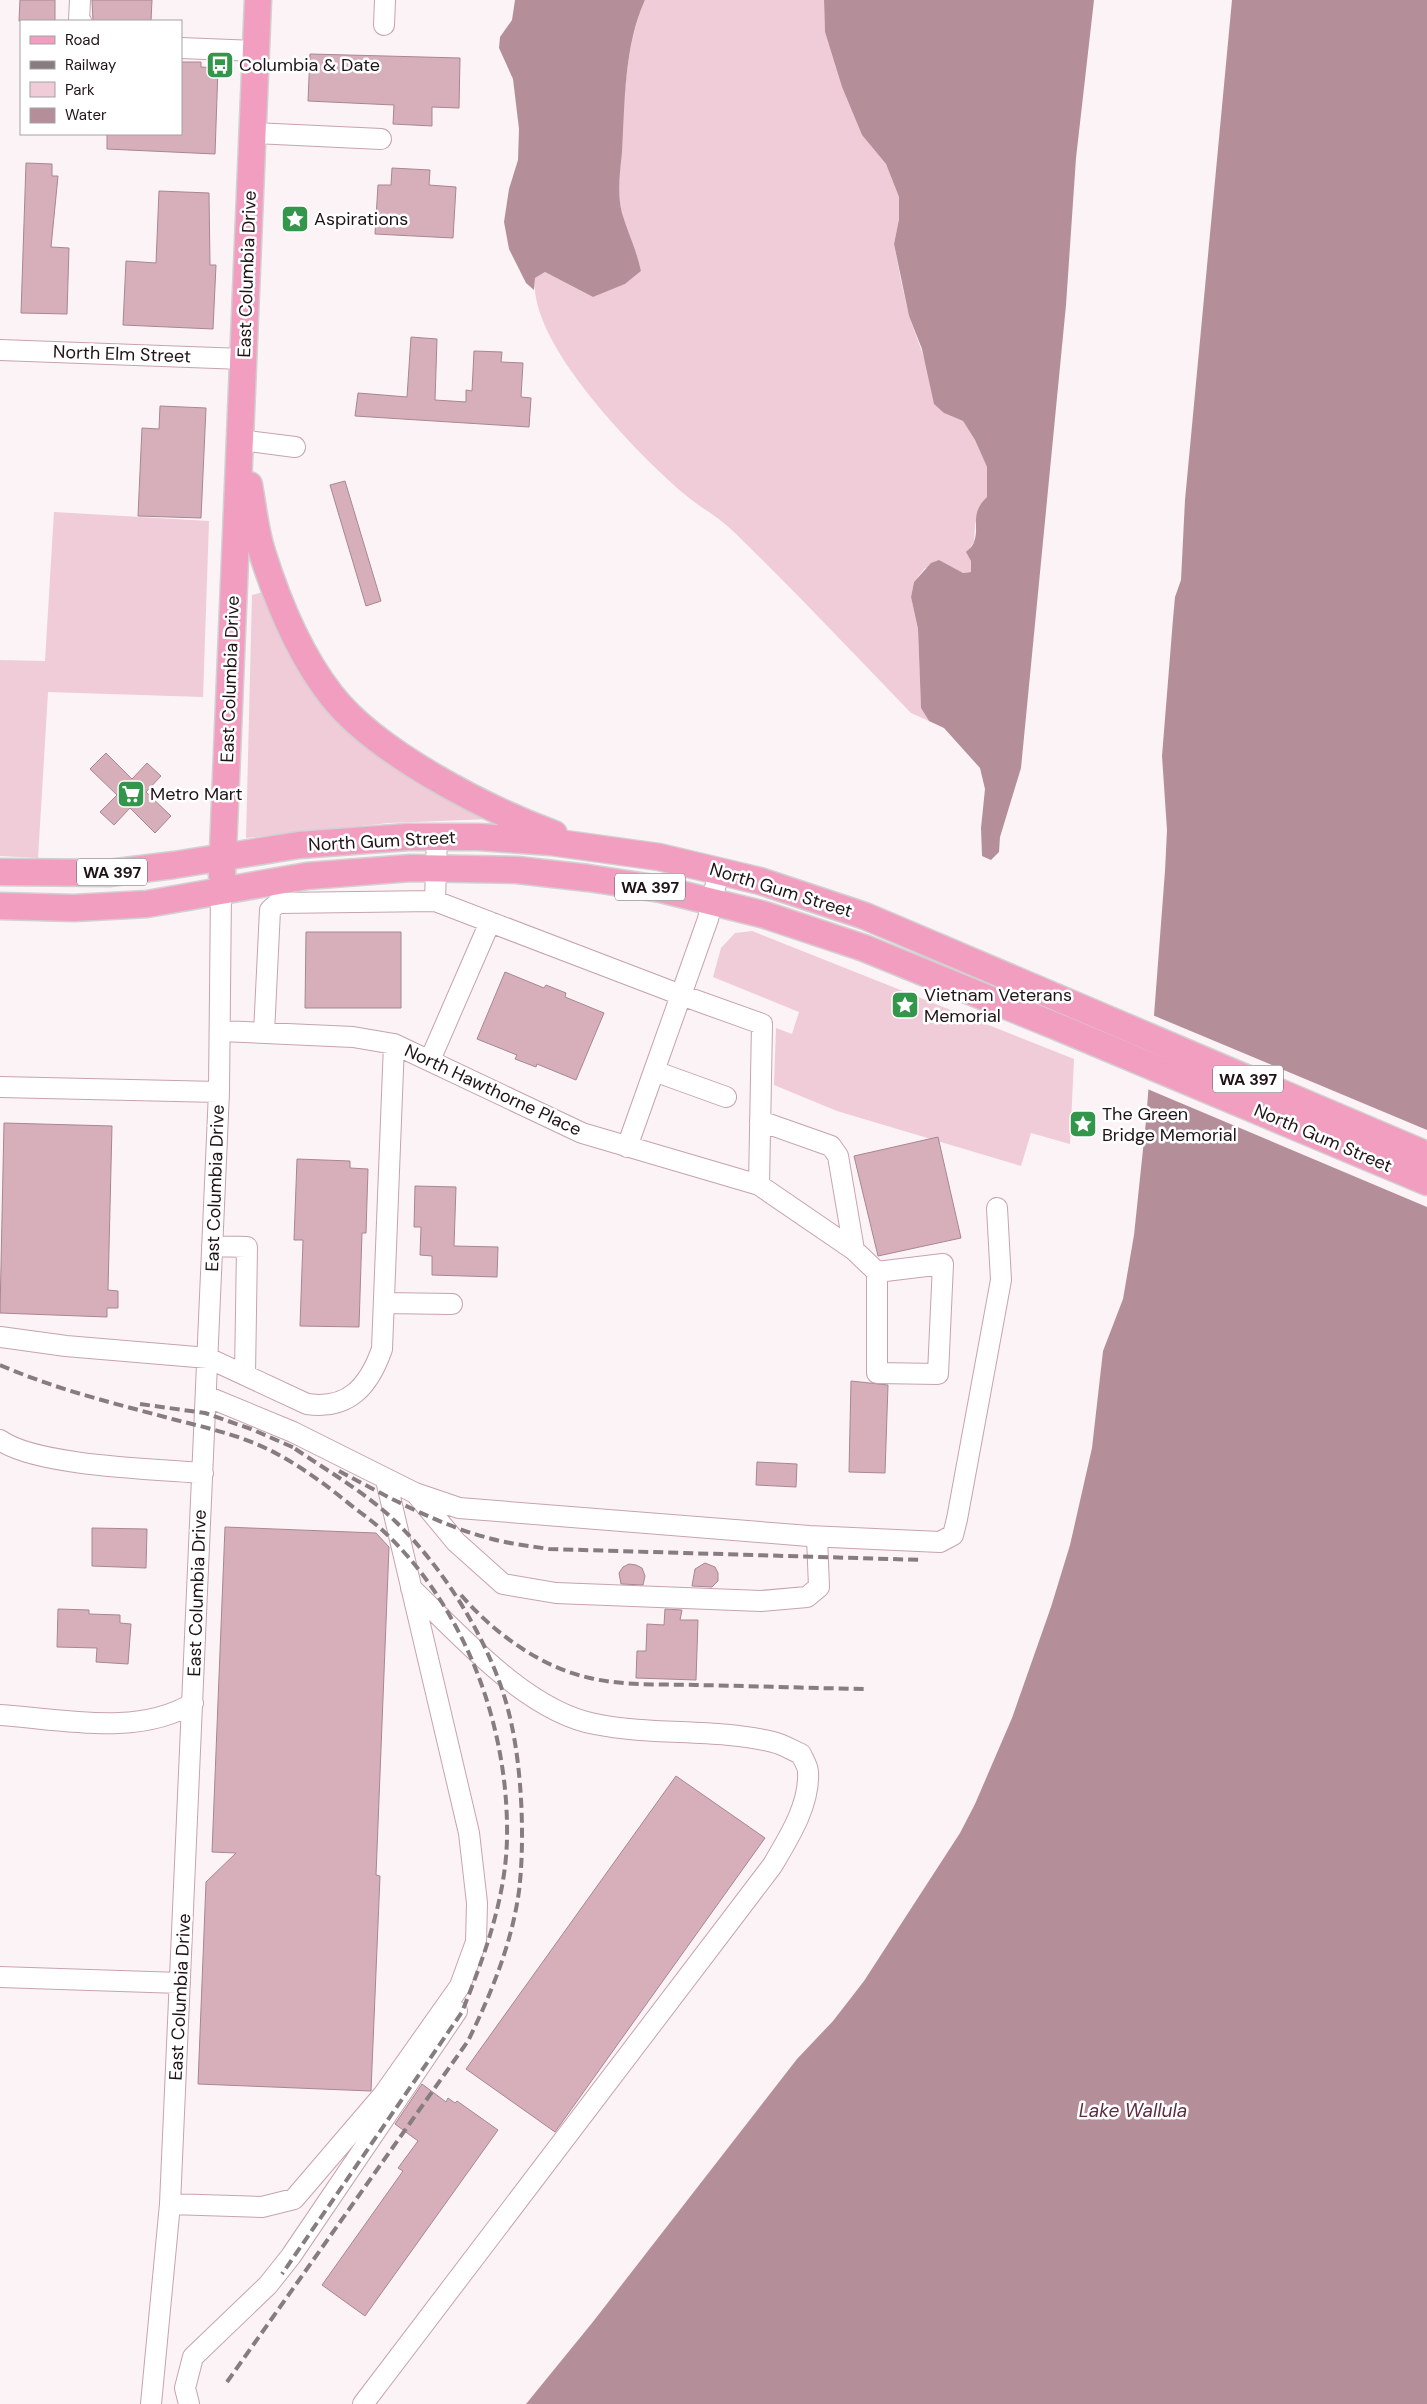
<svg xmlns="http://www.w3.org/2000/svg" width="1427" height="2404" viewBox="0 0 1427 2404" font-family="'DM Sans',sans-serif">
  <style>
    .green { fill: #efccd7 }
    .water { fill: #b48f9a }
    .pier { fill: #fbf3f5 }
    .building { fill: #d6afbb; stroke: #a98691 }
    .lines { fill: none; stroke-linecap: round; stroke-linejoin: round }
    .minor-casing { stroke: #c7a3ae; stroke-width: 22 }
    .major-casing { stroke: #d2d0d1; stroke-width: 29 }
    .minor { stroke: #fff; stroke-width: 20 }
    .major { stroke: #f19ec0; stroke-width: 26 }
    .rail { stroke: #877d80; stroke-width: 4; stroke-dasharray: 10 5; stroke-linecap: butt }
    .labels { text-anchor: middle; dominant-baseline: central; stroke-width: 5; stroke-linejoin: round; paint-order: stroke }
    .shield { fill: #fff; stroke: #625a5d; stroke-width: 1 }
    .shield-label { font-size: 16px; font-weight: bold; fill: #1f1317 }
    .poi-label { font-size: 18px; fill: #1f1317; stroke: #fff; text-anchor: start }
    .street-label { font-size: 18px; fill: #1f1317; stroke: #fff }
    .water-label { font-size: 19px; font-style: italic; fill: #602c40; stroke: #fff }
  </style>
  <rect width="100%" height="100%" fill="#fbf3f5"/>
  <path class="green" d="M645,0H824L825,32L842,87L862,135L886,164L899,197V219L894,244L901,281L909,316L944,413L963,421L975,440L987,467V497L975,524L974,542L967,552L971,561V572L963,573L925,568L914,582L911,597L918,629L921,708L929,721L911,713C852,652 794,590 734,532C719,517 699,507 683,493C636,452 528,343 535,278L545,272L593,297L625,284L641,271C637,251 628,233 622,213C617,194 620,171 621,152C624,102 625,46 645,0Z
    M54,512L209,521L203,697L48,692L38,858L0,856V660L45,661Z
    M263,592L303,669L490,819L389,823L246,838L252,595Z
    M752,931L1074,1059L1070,1144L1031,1133L1021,1166L837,1111L774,1085L776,1028L792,1034L799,1012L713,977L721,948L735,933Z"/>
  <path class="water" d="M515,0H645C624,46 625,102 622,152C620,171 617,194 622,213C628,233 637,251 641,271L625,284L593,297L545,272L535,278L534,290L526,283L509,249L504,222L509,189L518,160L519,129L513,79L499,48L500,37L512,20Z
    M824,0H1094L1076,158L1066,305L1021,768L1000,837L999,852L991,860L982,856L981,828L985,789L980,768L944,728L929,721L921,708L918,629L911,597L914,582L931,563L939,560L963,573L971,572V561L966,552C969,549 973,546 974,542C980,526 969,514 987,497V467L975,440L963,421L944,413L934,404L922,349L909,316L894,244L899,219V197L886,164L862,135L842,87L825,32Z
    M1232,0H1427V2404H526L592,2323L797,2059L833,2021L864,1981L960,1833L975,1804L1012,1718L1051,1607L1070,1545L1092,1448L1103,1351L1123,1299L1134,1235L1146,1121L1165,871L1167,830L1162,756L1173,619L1175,597L1181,580L1185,500Z"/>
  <path class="pier" d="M1150,1014L1427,1130V1207L1145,1088Z"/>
  <path class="building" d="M20,0H55V21H19Z
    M92,0H152L151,21H93Z
    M310,54L460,58L459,108L432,107V126L393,124L394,105L308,101Z
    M181,62H201V67L218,68L215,154L107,149V134H181Z
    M26,163L52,164V176H58L51,247L69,248L67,314L21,313Z
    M392,168L430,170L429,185L456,187L453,238L375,234L378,185H391Z
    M159,191L209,193L210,265H216L213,329L123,325L126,261L156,263Z
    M411,337L437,339L435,400L466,402V390L472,391L474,351L502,352L501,362L523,363L521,397L531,398L529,427L355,416L358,393L407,397Z
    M160,406L206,408L201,518L138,516L142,428L159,429Z
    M345,481L381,601L366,606L330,485Z
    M106,753L132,779L147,763L161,776L146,792L171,816L155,833L130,808L114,825L100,812L117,795L90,769Z
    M306,932H401V1008H305Z
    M505,972L544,988L546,985L566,993L565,997L604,1013L576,1080L537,1064L536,1067L515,1059L517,1055L477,1039Z
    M4,1123L112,1126L108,1290L118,1291V1308H107V1317L0,1313Z
    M938,1137L961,1238L878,1256L854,1156Z
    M297,1159L350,1161V1168L368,1169L366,1233H362L359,1327L300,1326L303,1240H294Z
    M415,1186L456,1187L454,1246L498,1247L497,1277L432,1275V1256L420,1255L421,1227H414Z
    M851,1381L888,1385L885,1473L849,1472Z
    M757,1462L797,1464L796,1487L756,1485Z
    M225,1527L376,1533L389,1547L376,1875L380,1876L371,2091L198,2084L206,1882L236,1853L212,1852Z
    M92,1528L147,1529L146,1568L92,1566Z
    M705,1563L715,1567L718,1573V1581L712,1587L692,1586L695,1569Z
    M629,1564L636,1565L642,1568L645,1576L643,1585L621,1584L619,1573L623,1567Z
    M58,1609L89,1610V1614L120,1615V1623L131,1624L128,1664L96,1662L97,1648L57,1647Z
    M665,1609L682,1610L680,1620H698L696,1680L636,1678L637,1651H646L647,1624L664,1625Z
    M676,1776L765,1838L555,2132L466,2069Z
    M422,2084L446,2102L448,2098L455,2103L457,2101L498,2130L365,2316L322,2285L403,2171L398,2168L418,2141L395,2124Z"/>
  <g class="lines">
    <g class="minor-casing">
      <path id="minor" d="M80,0L79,20L81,21
        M384,25L385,0
        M181,48L256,51
        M253,133L381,139
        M0,350L243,359
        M240,440L295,447
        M719,870L708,919L654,1071L726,1097
        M435,901L437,836
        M221,1031L353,1037L394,1044L582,1133L759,1185L854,1250L838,1156L831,1146L760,1121
        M264,1033L270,910L278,903L435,901L681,995L762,1024L759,1185
        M430,1060L490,922
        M0,1087L219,1092
        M627,1147L654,1071
        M212,1246L247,1247L245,1375
        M854,1250L877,1272L943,1264L938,1374L877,1373V1272
        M385,1303L452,1304
        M0,1337L66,1346L208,1358L307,1404C349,1410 369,1386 382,1349L394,1044
        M206,1396L293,1432L415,1493L459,1508L809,1536L940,1542L953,1535L957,1519L1001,1280L997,1208
        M0,1440C36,1466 155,1469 203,1473
        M417,1495L456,1542L503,1584L556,1593L761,1601L807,1597L819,1587L817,1537
        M0,1715C61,1719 138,1737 193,1703
        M0,1977L180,1983
        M170,2204L262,2207L294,2199L383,2095L460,1986L476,1942L477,1903L469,1833L386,1480
        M151,2404L170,2204L219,1092L221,891
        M189,2404L185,2388L193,2357L268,2285L291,2256L457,2011
        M363,2404L772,1866C788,1839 810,1805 808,1772C808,1766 803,1759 801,1754C792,1750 782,1744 773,1742C715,1728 653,1736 595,1724C526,1711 460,1635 411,1588"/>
    </g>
    <g class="major-casing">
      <path id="major" d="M249,485C253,507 255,530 262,552C277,600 299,654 331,695C376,753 486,809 554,834
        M0,872L109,873L174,865L299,845L408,837H479L551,842L659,857L760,881L865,916L1427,1155
        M222,875L258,0
        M0,906L74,908L147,904L307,876L411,868L517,870L588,878L660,889L765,915L864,948L1058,1027L1427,1182"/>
    </g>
    <use href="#minor" class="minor"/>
    <use href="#major" class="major"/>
    <path class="rail" d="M0,1365C57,1390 117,1404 176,1420C212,1429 247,1437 279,1455C301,1467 322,1482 342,1498C354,1508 367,1517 379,1527C464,1604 509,1725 507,1838C506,1898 484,1957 462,2012L282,2274
      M140,1404L205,1413L251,1429L297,1449
      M339,1471C388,1497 438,1525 492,1539C511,1544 530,1546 549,1549L923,1560
      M461,1595C494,1633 540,1667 590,1678C624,1686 661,1684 696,1685C752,1686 808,1688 864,1689
      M227,2382L468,2041C491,1994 512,1943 519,1891C525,1841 522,1771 511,1722C496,1651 447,1571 395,1521C365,1492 326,1470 291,1446"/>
  </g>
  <defs>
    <g id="bus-square" transform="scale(1.4375)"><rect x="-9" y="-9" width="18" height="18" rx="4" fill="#33964a" stroke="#fff"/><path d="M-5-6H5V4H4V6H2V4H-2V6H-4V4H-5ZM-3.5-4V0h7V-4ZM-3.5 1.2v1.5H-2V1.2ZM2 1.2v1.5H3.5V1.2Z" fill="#fff"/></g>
    <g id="sight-square" transform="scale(1.4375)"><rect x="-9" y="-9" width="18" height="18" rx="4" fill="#33964a" stroke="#fff"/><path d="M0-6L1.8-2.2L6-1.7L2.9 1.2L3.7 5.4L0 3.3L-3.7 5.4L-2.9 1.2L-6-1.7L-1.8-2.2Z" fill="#fff"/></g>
    <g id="supermarket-square" transform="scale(1.4375)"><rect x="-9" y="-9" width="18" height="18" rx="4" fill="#33964a" stroke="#fff"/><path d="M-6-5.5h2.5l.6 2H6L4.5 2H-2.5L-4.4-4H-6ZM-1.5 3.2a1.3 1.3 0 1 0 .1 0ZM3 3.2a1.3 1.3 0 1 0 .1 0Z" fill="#fff"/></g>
  </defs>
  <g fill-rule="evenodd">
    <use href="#bus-square" x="220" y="65"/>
    <use href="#sight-square" x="295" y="219"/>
    <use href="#supermarket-square" x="131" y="794"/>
    <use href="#sight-square" x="905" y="1005"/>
    <use href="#sight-square" x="1083" y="1124"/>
  </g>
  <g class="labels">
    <g class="shield">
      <rect x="77" y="858.5" width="70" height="27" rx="4"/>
      <rect x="615" y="873.5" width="70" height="27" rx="4"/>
      <rect x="1213" y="1065.5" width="70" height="27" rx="4"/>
    </g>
    <g class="shield-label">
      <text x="112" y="872">WA 397</text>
      <text x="650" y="887">WA 397</text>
      <text x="1248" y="1079">WA 397</text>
    </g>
    <g class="poi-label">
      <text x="239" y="65">Columbia &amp; Date</text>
      <text x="314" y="219">Aspirations</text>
      <text x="150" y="794">Metro Mart</text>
      <text x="924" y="995">Vietnam Veterans<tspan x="924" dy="21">Memorial</tspan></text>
      <text x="1102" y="1114">The Green<tspan x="1102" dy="21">Bridge Memorial</tspan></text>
    </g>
    <g class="street-label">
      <text transform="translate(247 274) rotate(-88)">East Columbia Drive</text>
      <text transform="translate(122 354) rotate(2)">North Elm Street</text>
      <text transform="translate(230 679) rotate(-88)">East Columbia Drive</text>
      <text transform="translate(382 841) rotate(-3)">North Gum Street</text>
      <text transform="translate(781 890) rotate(17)">North Gum Street</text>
      <text transform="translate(493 1090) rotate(25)">North Hawthorne Place</text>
      <text transform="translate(1323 1138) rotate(23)">North Gum Street</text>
      <text transform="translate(215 1188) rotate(-88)">East Columbia Drive</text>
      <text transform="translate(197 1593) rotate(-88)">East Columbia Drive</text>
      <text transform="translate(180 1997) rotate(-87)">East Columbia Drive</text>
    </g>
    <g class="water-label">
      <text x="1133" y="2110">Lake Wallula</text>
    </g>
  </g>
  <rect x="20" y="20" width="162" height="115" fill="#ffffff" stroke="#a5a1a2"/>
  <rect x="30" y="36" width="25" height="8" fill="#f19ec0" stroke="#a5a1a2"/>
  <text x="65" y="45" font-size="15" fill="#1f1317">Road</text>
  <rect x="30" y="61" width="25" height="8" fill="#877d80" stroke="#a5a1a2"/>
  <text x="65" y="70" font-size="15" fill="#1f1317">Railway</text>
  <rect x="30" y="82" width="25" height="15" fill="#efccd7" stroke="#a5a1a2"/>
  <text x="65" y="95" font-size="15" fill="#1f1317">Park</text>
  <rect x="30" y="108" width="25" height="15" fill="#b48f9a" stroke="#a5a1a2"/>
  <text x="65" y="120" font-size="15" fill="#1f1317">Water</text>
</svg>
